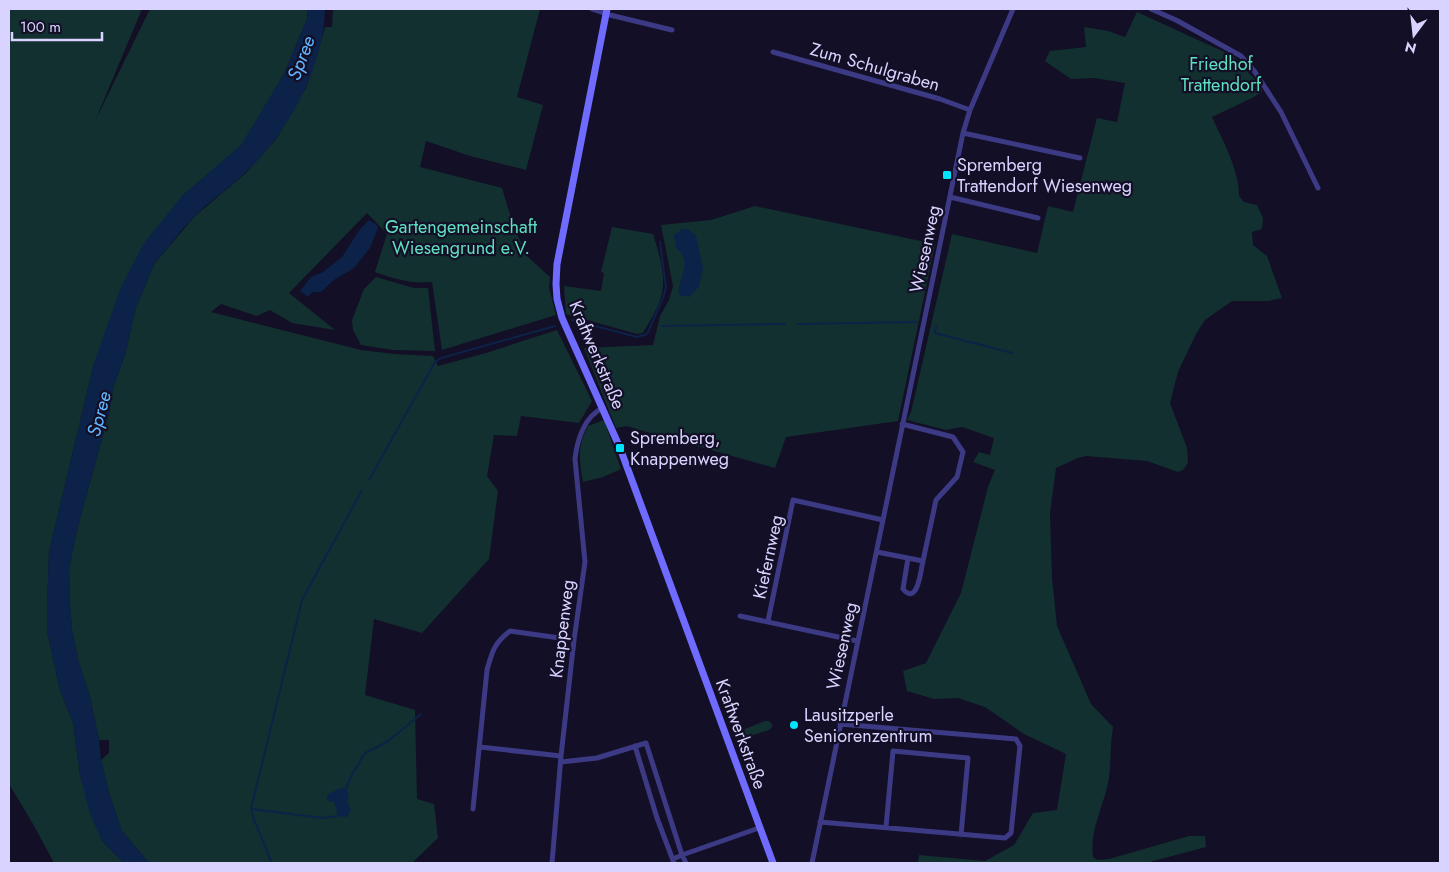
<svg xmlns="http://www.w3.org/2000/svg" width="1449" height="872" viewBox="0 0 1449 872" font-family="Jost,sans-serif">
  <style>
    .green { fill: #12302f }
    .water { fill: #0c2248 }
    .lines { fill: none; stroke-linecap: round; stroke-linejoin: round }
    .stream { stroke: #0c2248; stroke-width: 2 }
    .minor { stroke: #3d3a85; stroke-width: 5 }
    .secondary { stroke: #6f6bff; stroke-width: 7 }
    .poi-dot { fill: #00e5ff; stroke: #130f26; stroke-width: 2 }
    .labels { text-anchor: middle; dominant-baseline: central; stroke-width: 4.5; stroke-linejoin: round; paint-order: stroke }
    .park-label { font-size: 18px; fill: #5fe0c0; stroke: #130f26 }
    .street-label { font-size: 18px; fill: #d9d4ff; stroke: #130f26 }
    .poi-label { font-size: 18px; fill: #d9d4ff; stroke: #130f26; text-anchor: start }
    .water-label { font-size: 19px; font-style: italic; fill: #62b6ff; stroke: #130f26 }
  </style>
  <rect width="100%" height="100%" fill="#130f26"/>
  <path class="green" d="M9,9H142L95,121L150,9H308L307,19L284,74L260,115L241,146L182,196L94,363L49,552L47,608V631L60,690L73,723L80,775L102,841L124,863H54L33,824L9,784Z
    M333,9H540L517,97L543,105L526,170L470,156L426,141L420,167L502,188L514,228L528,257L550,277L549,287L556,315L442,350L432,282C411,284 395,279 375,272L387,234L367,213L289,293L335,330L292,323L270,310L257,316L221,304L211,312L361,350L394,354L433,356L438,366L486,353L557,330L592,401L579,423L521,416L517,436L494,435L487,476L498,491L489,559L422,633L374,619L365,695L415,710L417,799L434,804L438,838L412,863H149L122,831L109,793L101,760L109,753V740H99L90,697L79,663L72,630L70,606L69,568L78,526L109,413L113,388L125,355L136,307L155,263L195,216L246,173L276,139L306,88L317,55L325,27H332Z
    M1137,12L1233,56L1261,86L1262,92L1252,98L1212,117C1222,139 1240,172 1239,196L1244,202L1257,205L1263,218L1262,229L1252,232L1253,245L1267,256L1282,298L1268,301H1232L1205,320L1196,334L1178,372L1170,403L1187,448L1188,463L1183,470L1178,472L1147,461L1086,456L1078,458L1056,468L1050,513L1052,578L1057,626L1091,704L1113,727C1110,745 1111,761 1109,778C1105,804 1089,830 1093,857L1097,860L1109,859L1189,836H1205L1206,847L1146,863H918L919,855L985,861L1014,845L1033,813L1057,810L1066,754L1024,734L985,707L958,698L934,699L907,691L903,671L926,663L961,593L988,487L995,470L973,462L979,452L990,455L994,438L962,427L946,430L907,420L911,412L952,234L1037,253L1048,206L1073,212L1097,118L1117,122L1125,83L1095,78L1071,79L1045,61L1050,51L1086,47L1084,27L1108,31L1125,37Z
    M755,206L935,244L898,421L786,437L775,468L626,426L616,428L584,348L653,345L660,316L669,300L673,286L661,225L711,220Z
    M612,227L653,234C659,254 667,276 661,297C658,309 649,322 643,333L637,334L566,314L564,286L601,291L604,273L601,272Z
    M376,277L414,288H428L435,351L393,350L361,345L353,330L352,320L364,289Z
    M604,420L621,469L603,477L583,482C579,459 577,447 588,426Z
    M765,721H769L772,724V727L769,730L747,737L743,735L745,729Z"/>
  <path class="water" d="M308,9H325C324,67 288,133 246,172C230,188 210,200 194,217C180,231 168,248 155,263L136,307L125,355L113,388L109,413L78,526L69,568L70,606L72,630L79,663L90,697L99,740L101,760L109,793L122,831L149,863H124L102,841L89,811L80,775L73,723L60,690L47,631V608L49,552L94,363L121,287L144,243L182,196L241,145L284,74L307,19Z
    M369,220L376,224L378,228L370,248L354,268L334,280L321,292H312L308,297L300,291L311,277L323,272L342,257L360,229Z
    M682,229H688L696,236L703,268L699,287L689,297L679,295C676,279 695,263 676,248L674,235Z
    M340,788H346L349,795L347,800L351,810L347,817L338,816L334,802L327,801V795Z"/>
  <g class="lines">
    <path class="stream" d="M572,320L637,337L647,334L663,298L666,287L660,242
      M798,324L917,322
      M662,326L785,324
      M936,326L935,333L1012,353
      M369,480L435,362L441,358L555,326
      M346,788L353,773L365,753L387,742L421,714
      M251,809L322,818L338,816
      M272,863L253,817L251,809L302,600L362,490"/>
    <path class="minor" d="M592,9L610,15L672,30
      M1151,9L1176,20L1241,56L1255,72L1281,112L1318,188
      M773,52L940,99L970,110
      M963,133L1080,158
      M950,197L1038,218
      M877,552L923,561L936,500L957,477L963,452L953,437L902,424
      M908,558L903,589C918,607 921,568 923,561
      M740,616L857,641
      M768,621L793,500L883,520
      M635,746L657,818L674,863
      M480,747L561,756
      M561,762L597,758L646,743L682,855L759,828
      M473,809L487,670C492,652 494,643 510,631L574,640
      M820,822L1005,838L1011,833L1020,746L1016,739L840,724
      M886,827L893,751L968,758L961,835
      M673,859L682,855L686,863
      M552,863L561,756L574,640L585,562L575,459C577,441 584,416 603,408
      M812,863L963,133L970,110L1013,9"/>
    <path class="secondary" d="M607,9L557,264L556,284L557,299L562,318L620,448L773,863"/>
  </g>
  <g class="poi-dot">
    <rect x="942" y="170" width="10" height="10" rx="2.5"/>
    <rect x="615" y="443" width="10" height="10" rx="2.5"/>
    <circle cx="794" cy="725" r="5"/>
  </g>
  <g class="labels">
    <g class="park-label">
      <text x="1221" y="64">Friedhof<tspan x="1221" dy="21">Trattendorf</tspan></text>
      <text x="461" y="227">Gartengemeinschaft<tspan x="461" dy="21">Wiesengrund e.V.</tspan></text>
    </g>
    <g class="street-label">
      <text transform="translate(875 67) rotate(16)">Zum Schulgraben</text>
      <text transform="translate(925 249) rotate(-78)">Wiesenweg</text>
      <text transform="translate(597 355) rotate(67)">Kraftwerkstraße</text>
      <text transform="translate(768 557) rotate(-78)">Kiefernweg</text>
      <text transform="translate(562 629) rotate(-83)">Knappenweg</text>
      <text transform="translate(842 646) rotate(-78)">Wiesenweg</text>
      <text transform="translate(741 734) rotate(70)">Kraftwerkstraße</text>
    </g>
    <g class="poi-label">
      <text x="957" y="165">Spremberg<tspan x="957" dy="21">Trattendorf Wiesenweg</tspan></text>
      <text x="630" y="438">Spremberg,<tspan x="630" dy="21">Knappenweg</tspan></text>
      <text x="804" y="715">Lausitzperle<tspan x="804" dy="21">Seniorenzentrum</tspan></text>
    </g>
    <g class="water-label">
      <text transform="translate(301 58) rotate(-69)">Spree</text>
      <text transform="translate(99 414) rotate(-75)">Spree</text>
    </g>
  </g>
  <rect width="1449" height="872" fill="none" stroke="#d9d4ff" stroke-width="20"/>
  <g transform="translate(1414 35) rotate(195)" stroke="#130f26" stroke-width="4" paint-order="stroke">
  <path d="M0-4L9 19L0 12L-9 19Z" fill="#d9d4ff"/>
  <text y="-8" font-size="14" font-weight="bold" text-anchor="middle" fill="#d9d4ff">N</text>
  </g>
  <path d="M12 32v8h90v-8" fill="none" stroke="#d9d4ff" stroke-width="2.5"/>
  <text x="20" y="32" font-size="15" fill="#d9d4ff" stroke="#130f26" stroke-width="4" paint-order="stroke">100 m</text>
</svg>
